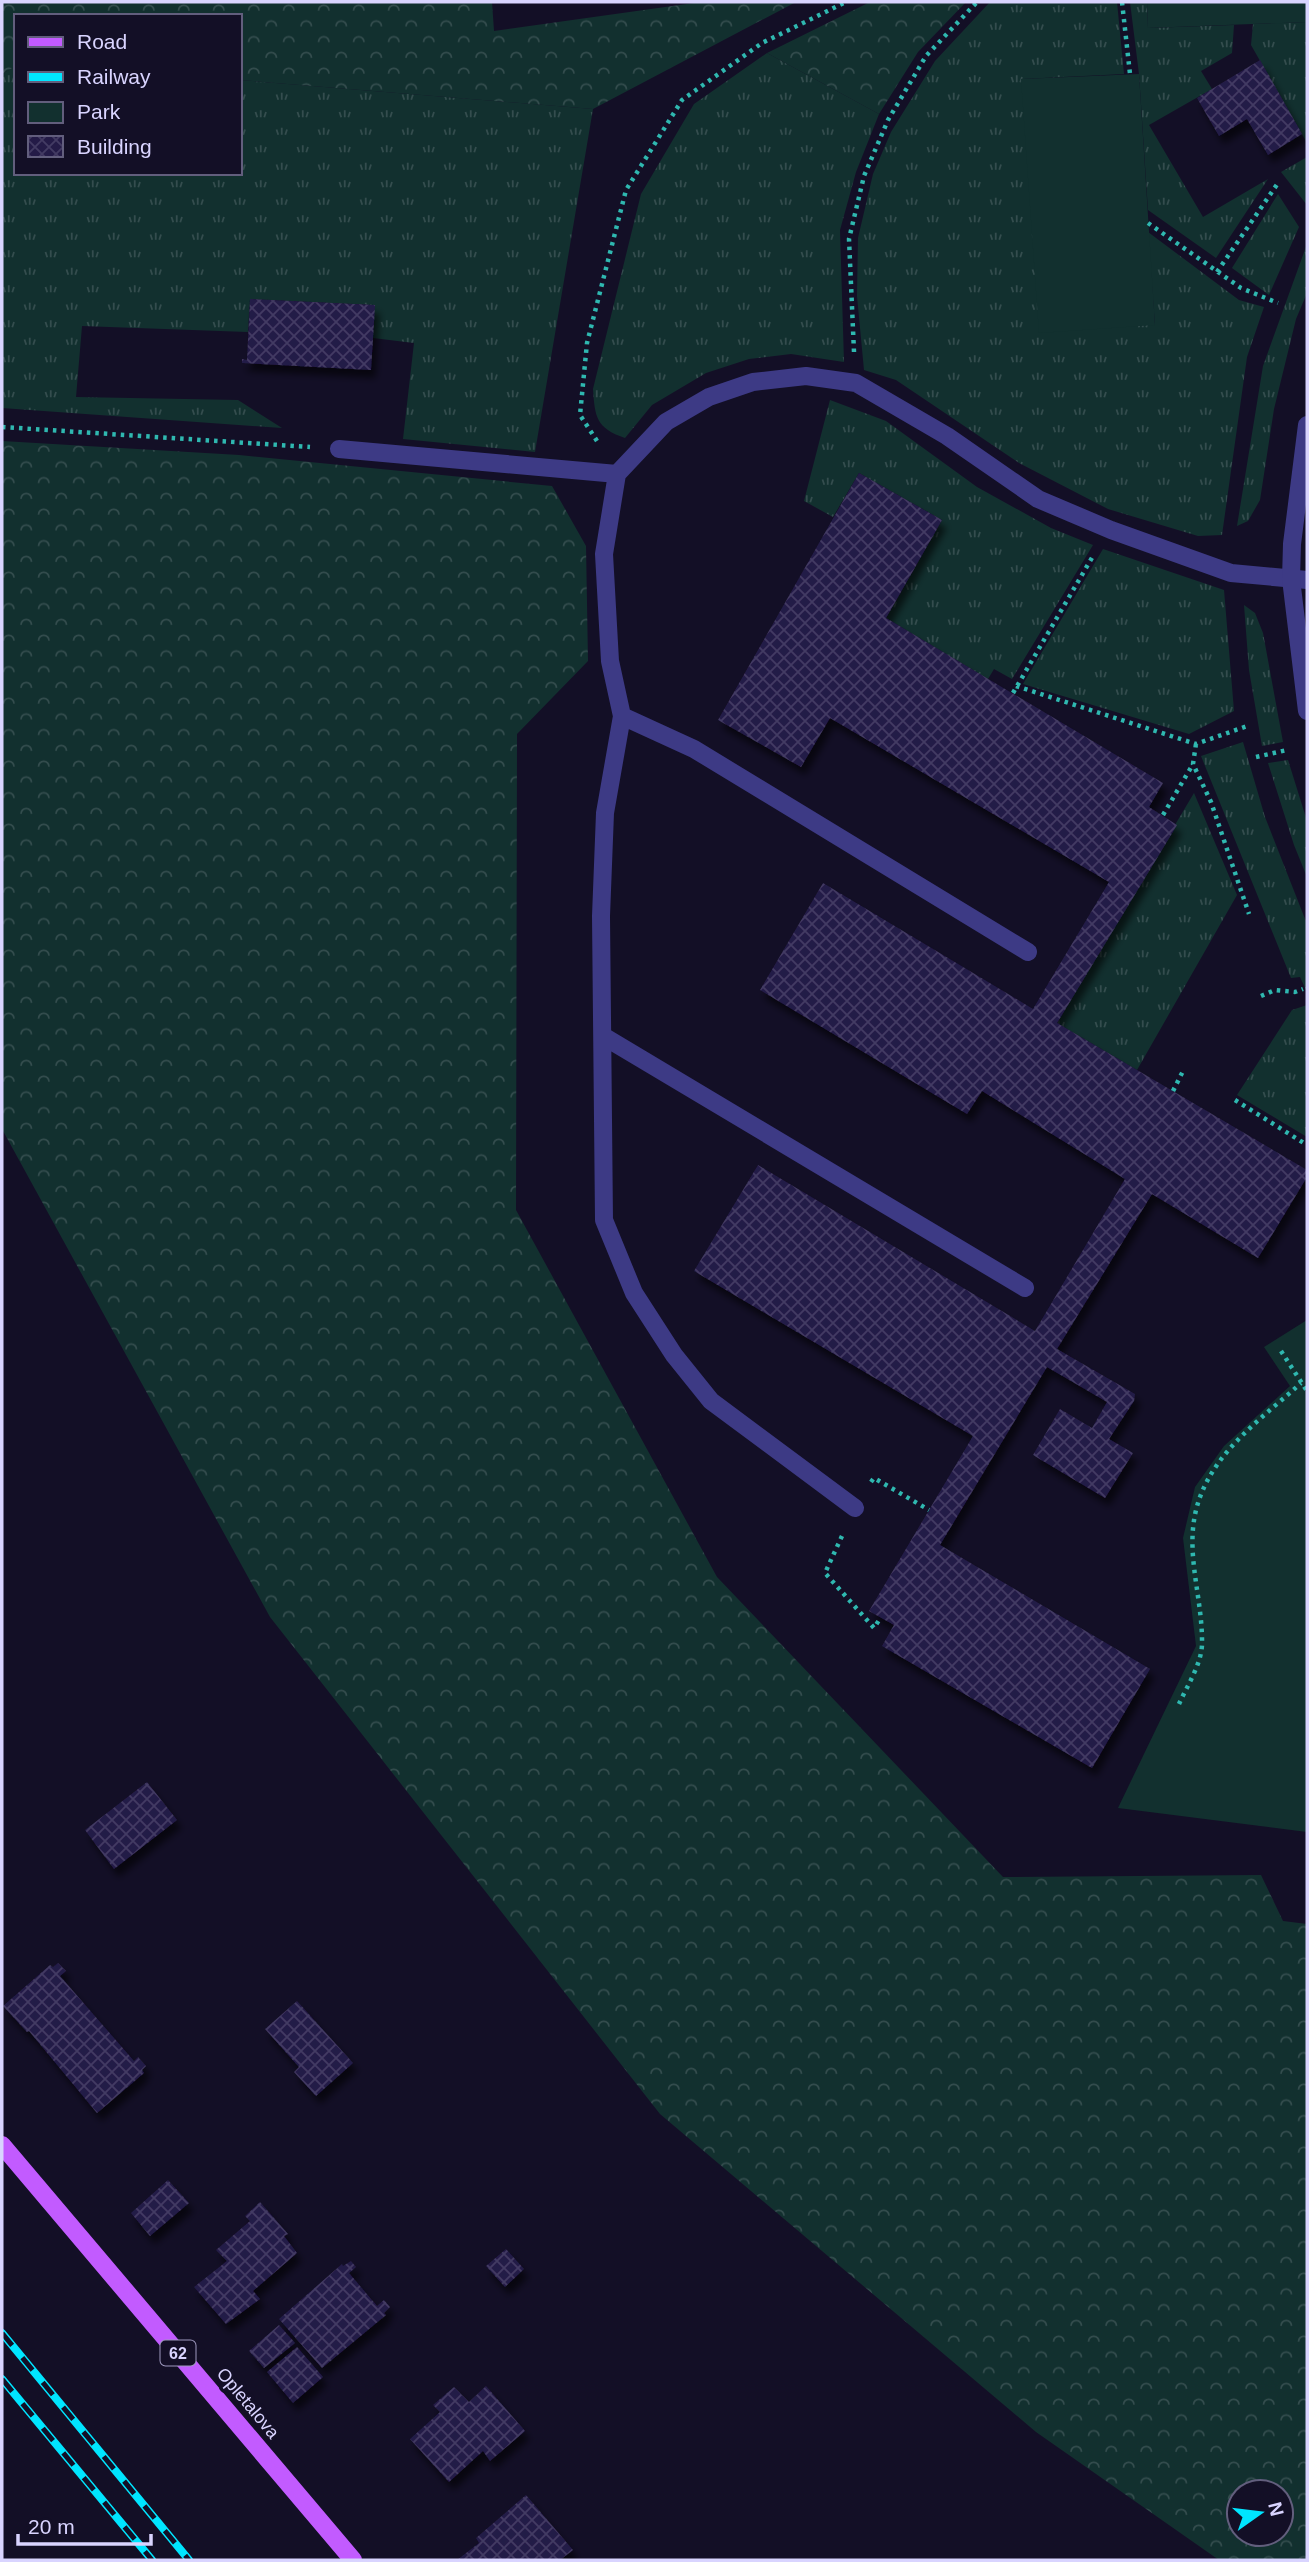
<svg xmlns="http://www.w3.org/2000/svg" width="1309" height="2562" viewBox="0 0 1309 2562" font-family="Helvetica,sans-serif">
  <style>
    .grass { fill: url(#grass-tufts) }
    .forest { fill: url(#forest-crowns); fill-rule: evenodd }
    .green { fill: #12302f }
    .building { fill: url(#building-cross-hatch); filter: url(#shadow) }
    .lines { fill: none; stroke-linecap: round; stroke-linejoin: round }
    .path { stroke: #2fb8b0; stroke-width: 4.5; stroke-dasharray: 3.5 5; stroke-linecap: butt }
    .lane { stroke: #3d3a85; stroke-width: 18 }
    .street { stroke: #3d3a85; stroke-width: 18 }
    .primary { stroke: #c25bff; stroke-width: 18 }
    .rail-casing { stroke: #00e5ff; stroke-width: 8 }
    .rail { stroke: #130f26; stroke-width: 5; stroke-dasharray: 16; stroke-linecap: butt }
    .labels { text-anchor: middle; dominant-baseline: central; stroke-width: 7; stroke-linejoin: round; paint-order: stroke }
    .shield { fill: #130f26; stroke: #9e99be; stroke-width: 2 }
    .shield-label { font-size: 16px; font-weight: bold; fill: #d9d4ff }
    .street-label { font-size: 18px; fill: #d9d4ff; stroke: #130f26 }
  </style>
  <defs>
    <pattern id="grass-tufts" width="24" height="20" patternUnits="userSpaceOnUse" patternTransform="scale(1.75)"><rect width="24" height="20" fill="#12302f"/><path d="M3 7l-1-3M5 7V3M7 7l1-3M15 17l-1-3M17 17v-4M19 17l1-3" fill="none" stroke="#344d4e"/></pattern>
    <pattern id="forest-crowns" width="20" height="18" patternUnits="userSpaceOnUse" patternTransform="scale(1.75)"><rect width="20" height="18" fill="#12302f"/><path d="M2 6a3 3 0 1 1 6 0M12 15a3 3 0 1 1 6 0" fill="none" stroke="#344d4e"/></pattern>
    <pattern id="building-cross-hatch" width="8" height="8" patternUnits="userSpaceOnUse" patternTransform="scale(1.75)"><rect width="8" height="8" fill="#241b47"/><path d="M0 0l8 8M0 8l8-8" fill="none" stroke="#433b63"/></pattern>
    <filter id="shadow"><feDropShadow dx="4.5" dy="8" stdDeviation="3.5" flood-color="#0009"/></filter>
  </defs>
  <rect width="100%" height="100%" fill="#130f26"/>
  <path class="grass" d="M990,2H1117L1124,74L1022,79L1155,325L1148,232L1239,300L1264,307L1247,357L1222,535L1198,536L1108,509L1019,463L896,380L864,370L857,296L858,238L873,174L891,132L935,61Z
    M1130,2H1147L1148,28L1234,25L1232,53L1201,71L1212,89L1149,125L1203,217L1268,179L1216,258L1148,210L1139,74Z
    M1307,22V143L1251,45L1253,24Z
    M767,53L879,114L856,172L840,230L844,362L791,354L749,359L706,373L652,405L625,438C596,428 595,417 593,389L641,194L694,104Z
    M16,66V173H240V80L593,109L535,452L403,439L414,343L373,338L374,305L250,299L248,332L82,326L76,397L238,400L282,428L2,408V74Z
    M1307,157V205L1281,172Z
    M1278,194L1299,227L1269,295L1232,268Z
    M1307,244V293L1296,319L1274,409L1260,500L1248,521L1237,526L1263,366Z
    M830,400L886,421L977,487L1051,528L1093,545L1012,679L994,669L988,679L886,618L942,520L859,473L833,517L804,501Z
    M1103,549L1224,590L1234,711L1189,734L1023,684Z
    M1244,605L1255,613L1263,633L1283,742L1262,746L1249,670Z
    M1243,742L1265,817L1307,924V992L1300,977L1291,978L1201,756Z
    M1288,760L1307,821V877L1294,845L1268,763Z
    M1194,793L1237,895L1137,1070L1057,1023Z
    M1307,1005V1137L1237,1095L1292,1010Z"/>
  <path class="forest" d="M2,2H492L494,31L701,2H796L593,109L240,80V16H16V66L2,74Z
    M870,2H966L918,52L879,114L767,53Z
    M2,441L239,455L552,486L586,546L588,661L517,734L516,1210L717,1577L1003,1877L1261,1875L1283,1921L1307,1924V2560H1219L1036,2432L660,2114L270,1617L2,1129ZM1239,2492H1281V2534H1239Z"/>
  <path class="green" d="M1147,2H1307V22L1148,28Z
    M1139,74L1155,325L1039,333L1021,79Z
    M1307,1320V1832L1118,1808L1196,1646L1183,1538L1195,1487L1224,1446L1290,1386L1264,1347Z"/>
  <path class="building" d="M1260,60L1302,134L1268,155L1247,119L1219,136L1197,98Z
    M250,299L375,305L371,370L242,363V359L247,360Z
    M859,473L942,520L886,618L1163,783L1149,807L1177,825L1057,1023L1307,1170V1177L1258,1258L1152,1194L1057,1349L1135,1394L1134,1401L1109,1439L1133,1453L1105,1498L1033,1455L1060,1409L1092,1428L1107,1402L1047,1367L940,1545L1150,1669L1092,1768L882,1646L894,1625L869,1611L973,1436L694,1271L758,1165L1035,1331L1125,1179L982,1091L967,1114L760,990L823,883L1033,1009L1109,882L830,718L801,767L718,720Z
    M147,1782L177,1820L114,1869L85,1830Z
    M58,1963L66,1971L60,1976L134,2061L138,2057L146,2066L142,2070L144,2073L97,2113L29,2031L27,2032L3,2006L50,1965L53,1967Z
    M297,2001L353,2063L316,2096L294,2072L299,2067L265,2029Z
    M168,2180L189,2203L150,2236L131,2213Z
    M260,2202L288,2234L284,2236L297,2253L253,2291L260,2299L226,2324L194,2287L227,2261L216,2250L250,2221L245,2216Z
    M506,2249L524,2269L505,2287L486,2266Z
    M351,2261L356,2267L349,2273L377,2306L384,2300L390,2307L384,2313L386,2315L322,2368L279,2319L342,2264L343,2266Z
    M279,2325L295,2343L264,2368L249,2351Z
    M297,2347L323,2377L293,2403L267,2372Z
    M486,2386L525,2431L490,2461L483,2451L449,2482L410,2439L440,2412L433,2405L454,2387L469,2402Z
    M526,2495L573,2550L560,2560H457L479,2543L476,2538Z"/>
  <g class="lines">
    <path class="path" d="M1122,2L1130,74
      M1148,223L1241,288L1278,303
      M1217,272L1278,183
      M854,352L849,239L864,176L888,120L926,56L977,2
      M2,427L310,447
      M597,441L580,415L587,343L626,190L682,100L762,43L846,2
      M1016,686L1196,744L1250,725
      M1013,693L1093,556
      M1196,744L1193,764L1211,802L1249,914
      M1256,757L1287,750
      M1163,815L1193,764
      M1261,996L1275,990L1295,992L1303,989
      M1173,1091L1184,1069
      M1235,1100L1307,1145
      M1281,1351L1307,1391
      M871,1482L874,1478L929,1510
      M842,1536L825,1573L874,1628L881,1617
      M1179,1704C1187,1686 1201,1665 1202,1645C1203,1592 1180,1544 1202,1492C1221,1446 1266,1415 1301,1383"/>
    <path class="lane" d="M339,449L617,474
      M622,716L694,749L1028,952
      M603,1036L1025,1288
      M855,1508L711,1401L674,1355L634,1293L604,1220L601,916L605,813L622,716L610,661L604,554L617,474L666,422L709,397L753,382L806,376L856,383L947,436L1038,499L1111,530L1231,573L1307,580"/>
    <path class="street" d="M1307,425L1292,544L1291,579L1307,711"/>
    <path class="primary" d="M2,2145L353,2560"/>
    <g class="rail-casing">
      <path id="rail" d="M2,2333L189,2560
        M2,2379L152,2560"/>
    </g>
    <use href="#rail" class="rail"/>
  </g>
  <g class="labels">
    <rect class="shield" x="160.5" y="2340.5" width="35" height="25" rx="5"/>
    <g class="shield-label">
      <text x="178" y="2353">62</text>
    </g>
    <g class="street-label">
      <text transform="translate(248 2403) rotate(50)">Opletalova</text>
    </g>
  </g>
  <rect width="1309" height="2562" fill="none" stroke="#d9d4ff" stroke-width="7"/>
  <rect x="14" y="14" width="228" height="161" fill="#130f26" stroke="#625e7d" stroke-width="2"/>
  <rect x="28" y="37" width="35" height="10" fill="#c25bff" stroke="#625e7d" stroke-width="2"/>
  <text x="77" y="49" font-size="21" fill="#d9d4ff">Road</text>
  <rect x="28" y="72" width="35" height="10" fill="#00e5ff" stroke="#625e7d" stroke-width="2"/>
  <text x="77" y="84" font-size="21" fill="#d9d4ff">Railway</text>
  <rect x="28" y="102" width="35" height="21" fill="#12302f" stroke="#625e7d" stroke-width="2"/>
  <text x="77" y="119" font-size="21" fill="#d9d4ff">Park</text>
  <rect x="28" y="136" width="35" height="21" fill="url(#building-cross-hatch)" stroke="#625e7d" stroke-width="2"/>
  <text x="77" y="154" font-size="21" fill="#d9d4ff">Building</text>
  <g transform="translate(1260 2513) rotate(76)"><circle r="33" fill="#130f26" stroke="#625e7d" stroke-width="2"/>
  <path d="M0-5L12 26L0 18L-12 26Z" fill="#00e5ff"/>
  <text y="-10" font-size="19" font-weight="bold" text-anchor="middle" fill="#d9d4ff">N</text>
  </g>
  <path d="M18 2534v10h133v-10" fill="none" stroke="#d9d4ff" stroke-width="3.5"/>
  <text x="28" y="2534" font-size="21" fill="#d9d4ff" stroke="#130f26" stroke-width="5" paint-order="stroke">20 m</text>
</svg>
